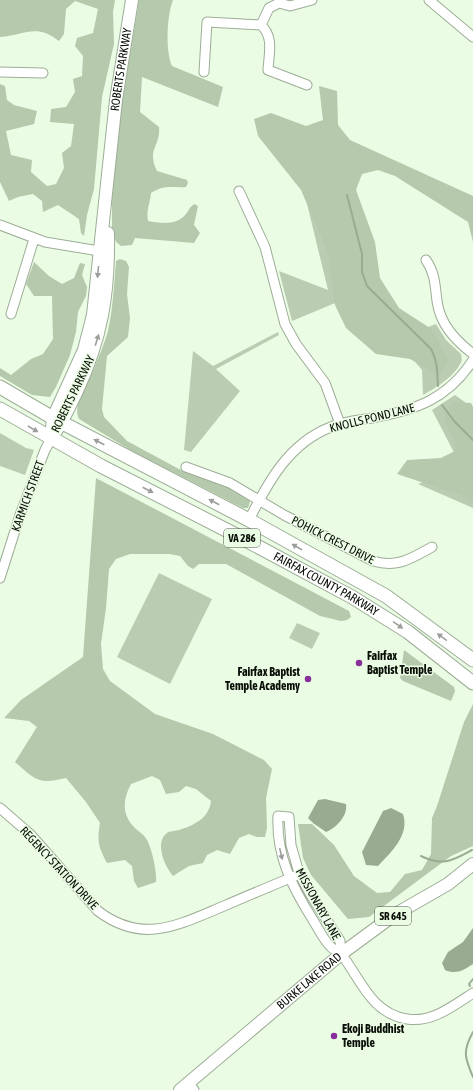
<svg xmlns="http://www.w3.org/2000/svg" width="473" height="1090" viewBox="0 0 473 1090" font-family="'Asap Condensed',sans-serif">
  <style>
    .green { fill: #bacdb2 }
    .forest { fill: #b5c9ac }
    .water { fill: #99ac91 }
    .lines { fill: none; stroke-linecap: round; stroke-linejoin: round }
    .stream { stroke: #99ac91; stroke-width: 2 }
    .minor-casing { stroke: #9dad97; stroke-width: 11 }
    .major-casing { stroke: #9dad97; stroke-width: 14 }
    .highway-casing { stroke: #9dad97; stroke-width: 15 }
    .minor { stroke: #fff; stroke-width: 9 }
    .major { stroke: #fff; stroke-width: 12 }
    .highway { stroke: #fff; stroke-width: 13 }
    .oneway { fill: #9c9e9b }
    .poi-dot { fill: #872f9b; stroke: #ebfce4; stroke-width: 1.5 }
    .labels { text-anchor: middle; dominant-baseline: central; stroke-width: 3; stroke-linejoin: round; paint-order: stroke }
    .shield { fill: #ebfce4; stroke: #4c5549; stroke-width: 1 }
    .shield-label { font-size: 11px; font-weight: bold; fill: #080d06 }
    .street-label { font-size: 12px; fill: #080d06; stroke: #ebfce4 }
    .poi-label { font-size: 12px; font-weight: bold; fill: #080d06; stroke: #ebfce4; text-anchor: start }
  </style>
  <rect width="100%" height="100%" fill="#ebfce4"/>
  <path class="green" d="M290,134L374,272L415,332L436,324L446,340L461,354L462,360C456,376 437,387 423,395L422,370L369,307L352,296L292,321L279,271L328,290Z
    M278,332L279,335L216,369L240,391L191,452L184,450L193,351L213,366Z
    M455,395L473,408V508L418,484L462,468L432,410Z
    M0,433L26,448L34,450L25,475L0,466Z
    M159,573L212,599L170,684L117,657Z
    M297,623L320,633L312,649L289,638Z"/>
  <path class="forest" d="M0,0H115L113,12L114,44L102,97L94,189L87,215L84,236L81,233L79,219L58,205L43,212L42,201L33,194L18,197L9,201L0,182V84L5,86L7,100L14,105L37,111L34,124L6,131L11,155L32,160L31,172L47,186L56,184L64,168L62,153L71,146L74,124L50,122L51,109L66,107L75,92L73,79L82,76L83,56L75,46L77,38L93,33L98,9L75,1L66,9L64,34L59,41C36,23 25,35 0,37Z
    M139,0H173C167,15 165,51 172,66L223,87L218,107L142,77L140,112L159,127C161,146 146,149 157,171L187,180L188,183L186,187C172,188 165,184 151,193C150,204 146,210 148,221C160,223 177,226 186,214C189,210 189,208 194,204L198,206L194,225L200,233L194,243L135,238L132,245L121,246L116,242L112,228V199L118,128Z
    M319,86L337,91L338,125L350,140L473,196V242L468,222L395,176L378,170L362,174L356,190L375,242L380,278L399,308L430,328L449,359L439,375L410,359L376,354L346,328L335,305L328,253L301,190L258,136L254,119L271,113L306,126L323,120Z
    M120,259L126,261L129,267L127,294L130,318L128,337L107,356L102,409L104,417L127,441L179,469L226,486L248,497L250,502L248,508H243L132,451L79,419C72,403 87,386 93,371C98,358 104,345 108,331C113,309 114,284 116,261Z
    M34,262L49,276L62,284L74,278L80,263L85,264L82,275L87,287L86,296L78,312L76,332L70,355L56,387L50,397L32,395L0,376V368L11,375L31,359L43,354L53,339L52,296H34L26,284Z
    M453,402L471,403L473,407V503L466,497L397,474L407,460L441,458L457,450L444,417Z
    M96,478L349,611L351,617L347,620L341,621L320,616L226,564H199L193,569L188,566L180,556L169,554H130L116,559L109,569L106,608L101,644L103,669L110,681L155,714L213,734L264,760L272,769L266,798L267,828L265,837H257L249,834L239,838L230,854L217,850L207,855L203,863L189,866L173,876C165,867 154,843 167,833C169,831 176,831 179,830C195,825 209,818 211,801L196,789L186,786L179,792L166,794L160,780L152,776L131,784C122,801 122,816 136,829C140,832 145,836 147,840C152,849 157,872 156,882L138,888L134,881L132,866L125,860L107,863C98,846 97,841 100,823L86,802L66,778C38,785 36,780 15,762L37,727L29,721L4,718L21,700L83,657Z
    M404,650L454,687L455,691L451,701L403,681L400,678Z
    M473,704V846L451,856L369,917L348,919L311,875L303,858L298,824H312L334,845L354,876L377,893L390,892L405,874L422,870L431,854L432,818L437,806L464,722Z"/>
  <path class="water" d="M325,799L346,804C348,816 336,828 326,832L313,823L308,818L318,800Z
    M391,808L403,814C410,835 391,852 378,866L366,865L362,852L383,811Z
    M473,928V964C464,970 456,975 445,970L442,963L448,952L463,942Z"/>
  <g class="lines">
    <path class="stream" d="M347,195L362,254V272L367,286L431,349C438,362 437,372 438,386
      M442,405L455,422L473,440
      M421,856C443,867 453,860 472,850
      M470,986L469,984L473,979
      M473,1032C462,1052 465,1058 473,1077"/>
    <g class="minor-casing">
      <path id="minor" d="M429,0L473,37
        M279,3L269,8L261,25C274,37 269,53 268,70L307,85
        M279,3L290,6L312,0
        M0,72L43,73
        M204,72L207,22L261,25
        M239,191L265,247L285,324L296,344L325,383L340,424
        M0,225L45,242L105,252
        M426,260C435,273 435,285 437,301C440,324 455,340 473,354
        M11,314L34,239
        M186,467L230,483L284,515L373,561C398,568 410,559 432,547
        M249,520C268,482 289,443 331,427C343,421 359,420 372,418C416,410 448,399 473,360
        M0,578L20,515L45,450L51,439
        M0,808L31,835L98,911C143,945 178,925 224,906C247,896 271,886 295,876
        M341,954L340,941L311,895L299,873L291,845L289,817L278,816C276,855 292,887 313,920C318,928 323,939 330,946C333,950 338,951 342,955C361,980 371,1013 407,1019C432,1023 453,1006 473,993
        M189,1083L194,1090"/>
    </g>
    <g class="major-casing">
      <g id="major">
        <path d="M56,431C64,419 70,405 76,393C102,338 109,293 108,233"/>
        <path id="s1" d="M51,439L53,418L84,350L93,315L116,100L132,0"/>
        <path id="s2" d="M180,1090L341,954L394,915L448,884L473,864"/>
      </g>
    </g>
    <g class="highway-casing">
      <g id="highway">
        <path d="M0,387L53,418L249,520L386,596L473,660"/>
        <path id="s3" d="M0,409L101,466L240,537L352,597L408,632L473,683"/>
      </g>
    </g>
    <use href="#minor" class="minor"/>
    <use href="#major" class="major"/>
    <use href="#highway" class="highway"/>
  </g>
  <defs><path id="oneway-solid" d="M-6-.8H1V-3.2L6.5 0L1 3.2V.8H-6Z"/></defs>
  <g class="oneway">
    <use href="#oneway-solid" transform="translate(98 272) rotate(95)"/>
    <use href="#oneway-solid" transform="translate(97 340) rotate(-73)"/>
    <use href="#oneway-solid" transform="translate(33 429) rotate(31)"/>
    <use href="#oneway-solid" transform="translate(99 442) rotate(-152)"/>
    <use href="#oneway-solid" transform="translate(148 490) rotate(27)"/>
    <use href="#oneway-solid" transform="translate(214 502) rotate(-152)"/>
    <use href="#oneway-solid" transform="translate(297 547) rotate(-151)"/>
    <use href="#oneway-solid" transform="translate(398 625) rotate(35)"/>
    <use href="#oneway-solid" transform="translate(442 637) rotate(-144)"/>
    <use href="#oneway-solid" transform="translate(281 854) rotate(77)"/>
  </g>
  <g class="poi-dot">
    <circle cx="359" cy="663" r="4"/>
    <circle cx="308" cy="679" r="4"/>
    <circle cx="334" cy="1036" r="4"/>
  </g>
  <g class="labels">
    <g class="shield">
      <rect x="224" y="529" width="36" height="18" rx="3"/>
      <rect x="375" y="907" width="36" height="18" rx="3"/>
    </g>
    <g class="shield-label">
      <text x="242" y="538">VA 286</text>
      <text x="393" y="916">SR 645</text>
    </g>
    <g class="street-label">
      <text stroke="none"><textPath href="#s1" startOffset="379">ROBERTS PARKWAY</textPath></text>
      <text transform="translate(73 394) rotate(-64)">ROBERTS PARKWAY</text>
      <text transform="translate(372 418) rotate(-14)">KNOLLS POND LANE</text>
      <text transform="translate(28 496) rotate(-70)">KARMICH STREET</text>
      <text transform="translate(333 540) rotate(27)">POHICK CREST DRIVE</text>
      <text stroke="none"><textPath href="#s3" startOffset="370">FAIRFAX COUNTY PARKWAY</textPath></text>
      <text transform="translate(59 868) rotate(47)">REGENCY STATION DRIVE</text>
      <text transform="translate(318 904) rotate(61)">MISSIONARY LANE</text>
      <text stroke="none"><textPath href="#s2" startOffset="169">BURKE LAKE ROAD</textPath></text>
    </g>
    <g class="poi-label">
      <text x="367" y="656">Fairfax<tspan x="367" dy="14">Baptist Temple</tspan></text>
      <text x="300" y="672" text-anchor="end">Fairfax Baptist<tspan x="300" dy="14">Temple Academy</tspan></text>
      <text x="342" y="1029">Ekoji Buddhist<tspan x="342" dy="14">Temple</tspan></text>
    </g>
  </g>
</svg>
